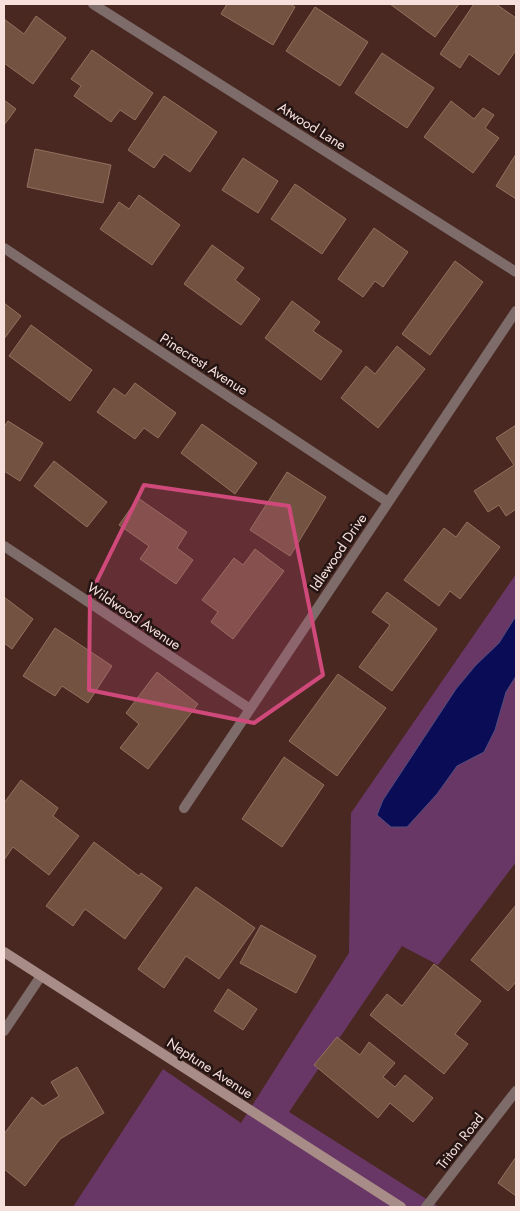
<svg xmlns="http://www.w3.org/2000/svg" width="520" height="1211" viewBox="0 0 520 1211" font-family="Jost,sans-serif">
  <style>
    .green { fill: #693765 }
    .water { fill: #0a0c56; stroke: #514c7e }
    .building { fill: #735241; stroke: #93715e }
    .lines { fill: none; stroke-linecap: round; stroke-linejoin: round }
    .street { stroke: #7d6c69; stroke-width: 10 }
    .secondary { stroke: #a88c87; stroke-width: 10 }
    .marked { fill: #cf4a7b; fill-opacity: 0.2; stroke: #cf4a7b; stroke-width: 4; stroke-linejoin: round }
    .labels { text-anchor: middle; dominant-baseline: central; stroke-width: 5; stroke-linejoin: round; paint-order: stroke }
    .street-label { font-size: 14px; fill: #f7e0dc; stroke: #241513 }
  </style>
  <rect width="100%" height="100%" fill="#492822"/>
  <path class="green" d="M516,574V862L438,965L402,946L289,1112L439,1207H73L163,1069L241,1123L349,953L351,813Z"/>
  <path class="water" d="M516,616V676L506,692L495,730L484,752L457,766L437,794L407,827H391L377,815L383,800L456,689L475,666L499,643Z"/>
  <path class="building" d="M227,4H290L295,7L273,45L221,14Z
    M390,4H459L435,37Z
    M474,4H496L516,18V50L499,75L469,54L460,68L440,54Z
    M315,7L368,42L340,86L286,51Z
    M36,16L66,38L33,84L4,63V19L24,34Z
    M92,50L153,93L135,120L120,110L111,122L74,96L81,86L71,79Z
    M382,53L434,88L407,128L355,93Z
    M164,96L217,132L190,172L164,154L154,168L128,150Z
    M4,100L16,109L4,125Z
    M451,101L474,119L483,108L494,115L485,128L499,138L473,173L424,137Z
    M35,149L111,165L103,203L27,187Z
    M516,154V199L496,186Z
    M243,158L278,181L258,213L222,190Z
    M295,184L346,219L322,254L271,219Z
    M139,195L180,225L152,265L100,229L119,202L129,209Z
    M374,228L408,252L383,287L375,281L363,297L338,279Z
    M212,245L244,268L235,280L260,299L241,325L184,284Z
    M455,261L483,282L430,355L402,334Z
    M292,301L320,322L313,331L342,351L321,380L265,338Z
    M4,303L21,316L4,339Z
    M31,325L92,370L70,401L9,356Z
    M397,346L425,369L378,428L341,398L366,366L375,374Z
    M135,383L176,413L158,438L144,428L135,439L97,412L114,388L125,396Z
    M8,421L43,443L20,481L4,471V427Z
    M202,424L257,463L235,494L181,453Z
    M516,425V509L506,516L499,505L488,512L474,491L514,465L496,438Z
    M54,461L107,502L87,527L34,486Z
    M287,472L326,497L290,556L250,530Z
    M138,498L187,532L177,548L193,560L176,584L140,559L149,546L119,525Z
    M467,522L500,547L460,599L450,591L439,606L404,580L444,528L456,537Z
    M255,549L284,571L233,639L211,622L218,612L202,600L234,558L243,565Z
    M387,592L437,629L392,691L359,667L390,625L372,612Z
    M4,597L33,619L12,649L4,643Z
    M55,628L112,666L88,703L62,686L55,696L23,676Z
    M157,672L198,704L148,769L120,748L139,724L126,713Z
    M338,674L386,708L337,776L289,741Z
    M284,757L324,785L282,847L242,819Z
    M21,780L58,808L53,816L79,836L49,875L13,847L4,860V803Z
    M94,842L139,876L141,873L162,888L125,939L85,909L73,926L46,906Z
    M196,887L255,928L219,979L186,956L164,988L138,969Z
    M516,905V982L508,991L471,960Z
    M261,925L316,956L296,993L240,963Z
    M434,964L481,1001L455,1034L468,1044L444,1074L370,1015L387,994L402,1006Z
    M228,989L257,1009L243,1030L214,1011Z
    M337,1037L360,1055L369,1042L395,1063L383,1077L395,1087L405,1075L433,1098L413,1122L390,1103L378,1118L314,1065Z
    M77,1067L104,1113L60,1139L25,1186L4,1169V1134L32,1097L43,1106L59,1096L51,1082Z
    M516,1157V1196L498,1183Z"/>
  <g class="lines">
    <path class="street" d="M93,4L516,272
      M4,248L388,502
      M4,546L250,709
      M184,808L516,311
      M4,1031L41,976
      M426,1207L516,1091"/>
    <path class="secondary" d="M4,952L401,1207"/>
  </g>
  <path class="marked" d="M144,485L289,506L323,675L254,723L89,690L90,595Z"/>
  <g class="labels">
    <g class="street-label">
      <text transform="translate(312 126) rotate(32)">Atwood Lane</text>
      <text transform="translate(204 364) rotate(33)">Pinecrest Avenue</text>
      <text transform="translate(338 552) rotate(-56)">Idlewood Drive</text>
      <text transform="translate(134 616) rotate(34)">Wildwood Avenue</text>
      <text transform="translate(210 1068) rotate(33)">Neptune Avenue</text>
      <text transform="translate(460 1141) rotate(-52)">Triton Road</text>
    </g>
  </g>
  <rect width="520" height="1211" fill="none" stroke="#f7e0dc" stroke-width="10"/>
</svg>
